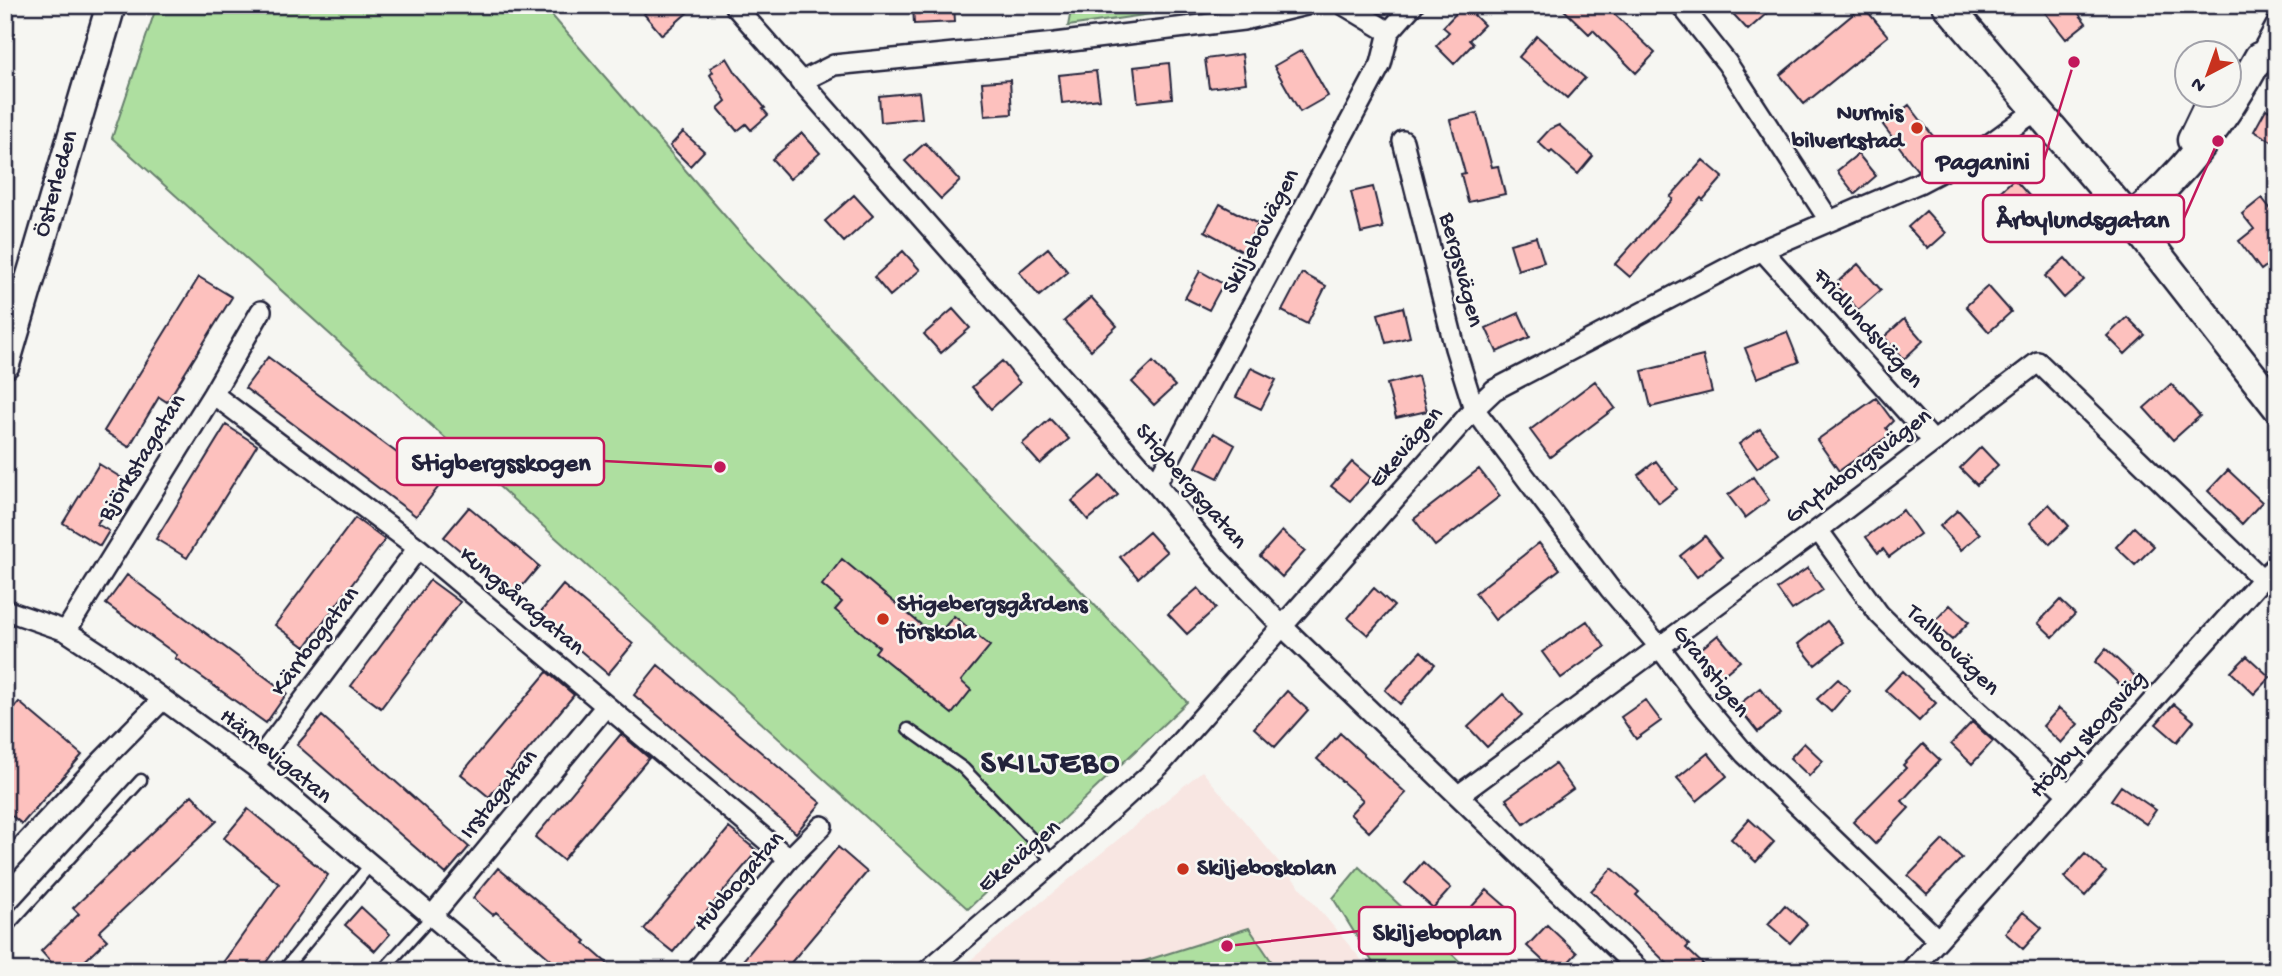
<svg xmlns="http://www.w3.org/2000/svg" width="2282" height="976" viewBox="0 0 2282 976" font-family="'Gochi Hand',sans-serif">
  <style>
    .built { fill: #f8e6e2 }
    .green { fill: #aedfa0; stroke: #68806e; stroke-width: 2 }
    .building { fill: #fdc1be; stroke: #22223b; stroke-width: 2 }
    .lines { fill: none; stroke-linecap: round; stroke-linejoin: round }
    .lane-casing { stroke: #22223b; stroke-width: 15 }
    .street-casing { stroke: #22223b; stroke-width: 24 }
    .secondary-casing { stroke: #22223b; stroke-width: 33 }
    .lane { stroke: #f6f6f2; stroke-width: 10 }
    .street { stroke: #f6f6f2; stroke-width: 19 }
    .secondary { stroke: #f6f6f2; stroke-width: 28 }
    .poi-dot { fill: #c8321e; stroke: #f6f6f2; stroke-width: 2.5 }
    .labels { text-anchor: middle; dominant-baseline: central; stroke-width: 5; stroke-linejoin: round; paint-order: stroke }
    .poi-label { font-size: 24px; font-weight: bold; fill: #22223b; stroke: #f6f6f2; text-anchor: start }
    .street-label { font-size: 24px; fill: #22223b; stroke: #f6f6f2 }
    .district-label { font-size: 32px; font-weight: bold; letter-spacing: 2px; fill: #22223b; stroke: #f6f6f2 }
    .leader { fill: none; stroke: #c2185b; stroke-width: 2.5 }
    .callout-dot { fill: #c2185b; stroke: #f6f6f2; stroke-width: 2.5 }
    .callout { fill: #f6f6f2; stroke: #c2185b; stroke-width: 2.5 }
    .callout-label { font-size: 26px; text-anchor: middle; font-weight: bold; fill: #22223b }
  </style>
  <rect width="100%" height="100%" fill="#f6f6f2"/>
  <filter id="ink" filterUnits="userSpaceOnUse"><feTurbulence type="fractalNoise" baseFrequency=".0143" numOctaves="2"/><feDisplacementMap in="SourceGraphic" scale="14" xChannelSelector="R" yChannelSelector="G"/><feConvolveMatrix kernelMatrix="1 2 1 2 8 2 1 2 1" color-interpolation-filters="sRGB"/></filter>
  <g filter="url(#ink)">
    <path class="built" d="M1202,771L1371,971H957Z"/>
    <path class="green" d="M157,5H543L738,231L1187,702L968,909L112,138Z
      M1072,5H1213L1068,26Z
      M1359,867L1470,971H1378L1333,898Z
      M1249,928L1278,971H1126L1135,964Z"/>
    <path class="building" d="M653,5H696L662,35L644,14Z
      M913,5H954L955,22L914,24Z
      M1464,5L1484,25L1469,40L1473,44L1454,64L1436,46L1449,32L1443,27Z
      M1559,5H1605L1655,53L1636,73L1593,30L1589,34Z
      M1725,5H1776L1748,30Z
      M2039,5H2072L2086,23L2066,39Z
      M1863,6L1888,36L1804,104L1780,75Z
      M1537,36L1585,78L1567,98L1519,57Z
      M1302,50L1328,96L1300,112L1274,66Z
      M1242,54L1246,83L1209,88L1205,59Z
      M727,58L736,73L765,108L763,109L768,115L751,130L746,124L737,131L718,108L726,101L710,75L713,72L710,68Z
      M1169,63L1172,98L1138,102L1134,67Z
      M1096,71L1100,99L1062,103L1059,75Z
      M1010,80L1012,114L985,116L982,82Z
      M919,92L922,118L881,122L879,96Z
      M1909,105L1946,153L1917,170L1883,125Z
      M2266,109L2277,115V144L2254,131Z
      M1477,113L1492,167L1498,166L1505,194L1468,202L1461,174L1465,173L1450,120Z
      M1559,125L1593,156L1578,174L1552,151L1550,153L1538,142L1550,129Z
      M683,132L704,151L690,166L670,146Z
      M802,133L820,153L790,179L772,159Z
      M925,143L960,181L941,199L905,161Z
      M1858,154L1876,176L1855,194L1837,171Z
      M1703,160L1723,177L1703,200L1701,198L1630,277L1615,264L1673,199L1670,197Z
      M2014,179L2032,199L2012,216L1995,196Z
      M1373,187L1383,228L1361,233L1351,192Z
      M854,195L873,216L844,242L825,221Z
      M2262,198L2277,217V258L2261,270L2239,241L2254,229L2242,214Z
      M1220,204L1258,224L1243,252L1205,231Z
      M1926,211L1946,233L1928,249L1908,227Z
      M1536,237L1544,262L1518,270L1510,244Z
      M1048,248L1068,272L1039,296L1019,272Z
      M903,251L920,270L890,296L874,277Z
      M2065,258L2084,280L2064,298L2045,276Z
      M1858,264L1881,290L1858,310L1835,284Z
      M1200,271L1223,284L1209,310L1185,298Z
      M1302,273L1326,286L1307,324L1282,311Z
      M199,277L232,297L167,402L159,397L129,447L104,431Z
      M1988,286L2011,312L1989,332L1966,306Z
      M1091,297L1117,326L1091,350L1064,321Z
      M1403,307L1410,337L1386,343L1378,314Z
      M953,309L970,328L941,353L924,334Z
      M1519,313L1530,337L1497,352L1486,328Z
      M2127,317L2145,335L2125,354L2107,336Z
      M1904,319L1923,341L1904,359L1884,337Z
      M1787,332L1799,362L1757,378L1745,348Z
      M1703,356L1712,392L1651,407L1642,371Z
      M268,357L440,485L416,516L245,388Z
      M1002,361L1020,383L991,409L972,387Z
      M1153,362L1175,386L1154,405L1132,382Z
      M1251,368L1276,380L1261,409L1236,397Z
      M1418,376L1427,411L1396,418L1387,384Z
      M1595,381L1615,408L1550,457L1530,430Z
      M2171,384L2200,416L2173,440L2144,408Z
      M1876,398L1893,421L1886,428L1891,434L1839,471L1817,440Z
      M1050,419L1069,439L1040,464L1022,444Z
      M226,425L257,445L187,558L156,539Z
      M1760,429L1778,453L1757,468L1739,444Z
      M1214,433L1235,445L1218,478L1196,467Z
      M1981,447L1998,465L1977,485L1960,468Z
      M1656,461L1677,489L1659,503L1638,475Z
      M1352,462L1371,478L1350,501L1331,486Z
      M99,464L125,480L97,524L109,531L100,546L63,523Z
      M1479,469L1500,496L1435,546L1414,519Z
      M2228,470L2262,502L2242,524L2208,491Z
      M1101,476L1118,495L1088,520L1072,501Z
      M1753,477L1769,500L1745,518L1728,495Z
      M2049,504L2069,526L2050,544L2030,523Z
      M469,507L539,566L514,596L444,537Z
      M1903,510L1920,534L1889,557L1883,549L1878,553L1866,537Z
      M1958,510L1980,534L1961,550L1940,526Z
      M355,518L385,540L305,647L275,625Z
      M2134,527L2154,546L2135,565L2116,547Z
      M1282,531L1305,551L1282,577L1260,556Z
      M1149,532L1167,552L1138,578L1120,557Z
      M1705,536L1722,557L1697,577L1680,556Z
      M1539,543L1560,569L1495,620L1475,593Z
      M842,559L936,637L954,616L990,646L961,681L971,690L952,714L875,652L879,647L835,610L842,602L822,585Z
      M1808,568L1823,590L1792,610L1777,589Z
      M127,575L287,693L266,723L175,658L177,655L106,604Z
      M430,580L460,602L381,708L351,686Z
      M563,585L633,644L608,674L538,615Z
      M1198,588L1216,608L1187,634L1168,614Z
      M1374,588L1394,606L1368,635L1348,618Z
      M2060,600L2075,614L2053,637L2038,623Z
      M1950,605L1969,622L1952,640L1933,623Z
      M1587,621L1605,647L1561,678L1542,652Z
      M1827,621L1844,642L1815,665L1798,644Z
      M1718,635L1740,661L1717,680L1696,653Z
      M2106,649L2136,677L2125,689L2095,662Z
      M1421,651L1435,664L1400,704L1385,690Z
      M2247,656L2270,677L2254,694L2231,672Z
      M658,665L821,803L796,833L634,695Z
      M1903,671L1936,703L1919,721L1885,690Z
      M547,672L574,695L489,797L461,774Z
      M1838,679L1850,690L1831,712L1817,699Z
      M1760,688L1781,714L1758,732L1737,706Z
      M1287,691L1308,710L1275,747L1254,728Z
      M1503,694L1522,715L1487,747L1468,727Z
      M1645,700L1661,721L1636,739L1621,717Z
      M19,702L82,755L22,824L5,810V718Z
      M2174,704L2194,721L2177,742L2156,724Z
      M2059,708L2078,724L2061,743L2043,726Z
      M322,716L469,847L446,874L297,745Z
      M1972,722L1993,741L1972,764L1951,744Z
      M1340,733L1406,793L1369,832L1350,814L1363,800L1317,759Z
      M621,734L649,758L563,860L535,837Z
      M1804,743L1823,761L1809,776L1790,758Z
      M1923,744L1940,760L1902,801L1909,808L1875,844L1853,822L1906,768L1903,765Z
      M1708,753L1727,776L1697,801L1677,778Z
      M1555,764L1573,789L1524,824L1506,799Z
      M2121,786L2156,810L2146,824L2111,800Z
      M192,795L217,821L99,932L107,940L74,971H59L41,951L79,914L73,908Z
      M248,809L328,875L260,971H217L279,884L224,838Z
      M1749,819L1774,842L1756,862L1731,839Z
      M729,828L757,851L673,952L644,929Z
      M1943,840L1962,858L1927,894L1908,876Z
      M838,847L867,872L784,971H734Z
      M2085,854L2106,872L2085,896L2064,877Z
      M1423,862L1451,888L1433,908L1405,883Z
      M498,868L586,941L584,943L616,971H564L496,912L493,915L473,898Z
      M1612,868L1639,892L1636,895L1689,945L1686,948L1710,971H1675L1591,891Z
      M1487,890L1510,910L1489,934L1466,913Z
      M1785,905L1807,924L1790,943L1768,924Z
      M361,907L390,934L375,951L345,925Z
      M2023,912L2042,928L2023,949L2005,933Z
      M1547,925L1577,953L1560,971H1554L1527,946Z"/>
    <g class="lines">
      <g class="lane-casing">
        <path id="lane" d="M908,729L963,768L1054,862
          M5,929L141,780
          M283,971L370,865
          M382,971L432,916"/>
      </g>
      <g class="street-casing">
        <path id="street" d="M734,5L1156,484L1218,559L1283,627L1640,971
          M1344,5L1389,32
          M1681,5L1727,63L1829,220
          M2259,57L2277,24
          M800,82L834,65L1055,43L1243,20L1306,5
          M1403,141L1455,348L1474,409L1610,589L1658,645L1700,701L1745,754L1937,939
          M1762,250L1934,442
          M213,394L418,548L789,859
          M1156,484L1381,64L1389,32L1413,5
          M1818,530L1879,614L1965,699L2068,794
          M5,610L66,631L104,656L254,766L497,971
          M66,631L213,394L261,311
          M254,766L418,548
          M1459,795L1818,530L2038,362L2262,579
          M5,865L99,764L163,699
          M432,916L606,706
          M696,971L789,859L822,826
          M927,971L1054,862L1159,766L1474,409L1494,390L1762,250L1919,183L1980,151L2035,111
          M1910,971L2262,579L2277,565"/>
      </g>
      <g class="secondary-casing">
        <path id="secondary" d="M1947,5L2130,219L2277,407
          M2192,140L2214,94
          M2130,219C2184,174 2226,119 2259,57
          M5,364L111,5"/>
      </g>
      <use href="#lane" class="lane"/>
      <use href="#street" class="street"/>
      <use href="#secondary" class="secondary"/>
    </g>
  </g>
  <g class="poi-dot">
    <circle cx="1917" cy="128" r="7"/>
    <circle cx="883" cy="619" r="7"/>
    <circle cx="1183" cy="869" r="7"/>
  </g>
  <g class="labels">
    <g class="poi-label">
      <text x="1903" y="114" text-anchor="end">Nurmis<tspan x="1903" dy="28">bilverkstad</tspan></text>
      <text x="897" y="605">Stigebergsgårdens<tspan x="897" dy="28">förskola</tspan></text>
      <text x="1197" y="869">Skiljeboskolan</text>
    </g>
    <g class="street-label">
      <text transform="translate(57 184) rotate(-74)">Österleden</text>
      <text transform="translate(1262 232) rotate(-62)">Skiljebovägen</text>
      <text transform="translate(1460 270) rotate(75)">Bergsvägen</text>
      <text transform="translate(1867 329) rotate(48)">Fridlundsvägen</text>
      <text transform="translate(1407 448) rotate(-49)">Ekevägen</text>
      <text transform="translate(143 458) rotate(-58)">Björkstagatan</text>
      <text transform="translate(1859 467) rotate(-37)">Grytaborgsvägen</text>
      <text transform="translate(1190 487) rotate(49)">Stigbergsgatan</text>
      <text transform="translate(521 602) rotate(40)">Kungsåragatan</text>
      <text transform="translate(316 642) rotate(-53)">Kärrbogatan</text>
      <text transform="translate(1952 651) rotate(44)">Tallbovägen</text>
      <text transform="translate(1710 672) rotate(52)">Granstigen</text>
      <text transform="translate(2089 735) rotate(-48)">Högby skogsväg</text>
      <text transform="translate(275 757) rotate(39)">Härnevigatan</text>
      <text transform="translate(500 795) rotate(-51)">Irstagatan</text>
      <text transform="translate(1020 857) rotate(-40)">Ekevägen</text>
      <text transform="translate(740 882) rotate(-49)">Hubbogatan</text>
    </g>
    <g class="district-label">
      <text x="1051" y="765">SKILJEBO</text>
    </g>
  </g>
  <path class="leader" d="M2074 62L2044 160M2218 141L2184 218M720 467L604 461M1227 946L1359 931"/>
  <g class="callout-dot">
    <circle cx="2074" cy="62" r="7"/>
    <circle cx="2218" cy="141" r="7"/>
    <circle cx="720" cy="467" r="7"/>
    <circle cx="1227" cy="946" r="7"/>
  </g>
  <g class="callout">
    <rect x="1922" y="136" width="122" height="47" rx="7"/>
    <rect x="1983" y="195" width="201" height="47" rx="7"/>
    <rect x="397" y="438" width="207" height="47" rx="7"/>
    <rect x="1359" y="907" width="156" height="47" rx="7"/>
  </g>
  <g class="callout-label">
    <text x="1983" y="169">Paganini</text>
    <text x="2083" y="227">Årbylundsgatan</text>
    <text x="501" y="470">Stigbergsskogen</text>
    <text x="1437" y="940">Skiljeboplan</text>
  </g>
  <rect width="2282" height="976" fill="none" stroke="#f6f6f2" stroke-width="28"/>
  <rect x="14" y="14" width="2254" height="948" fill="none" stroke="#22223b" stroke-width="2.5" filter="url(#ink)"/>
  <g transform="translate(2208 74) rotate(221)"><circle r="33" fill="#f6f6f2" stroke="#a1a1a9" stroke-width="2"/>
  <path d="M0-5L12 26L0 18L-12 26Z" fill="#c8321e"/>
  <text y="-10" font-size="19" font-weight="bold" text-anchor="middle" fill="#22223b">N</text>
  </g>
</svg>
